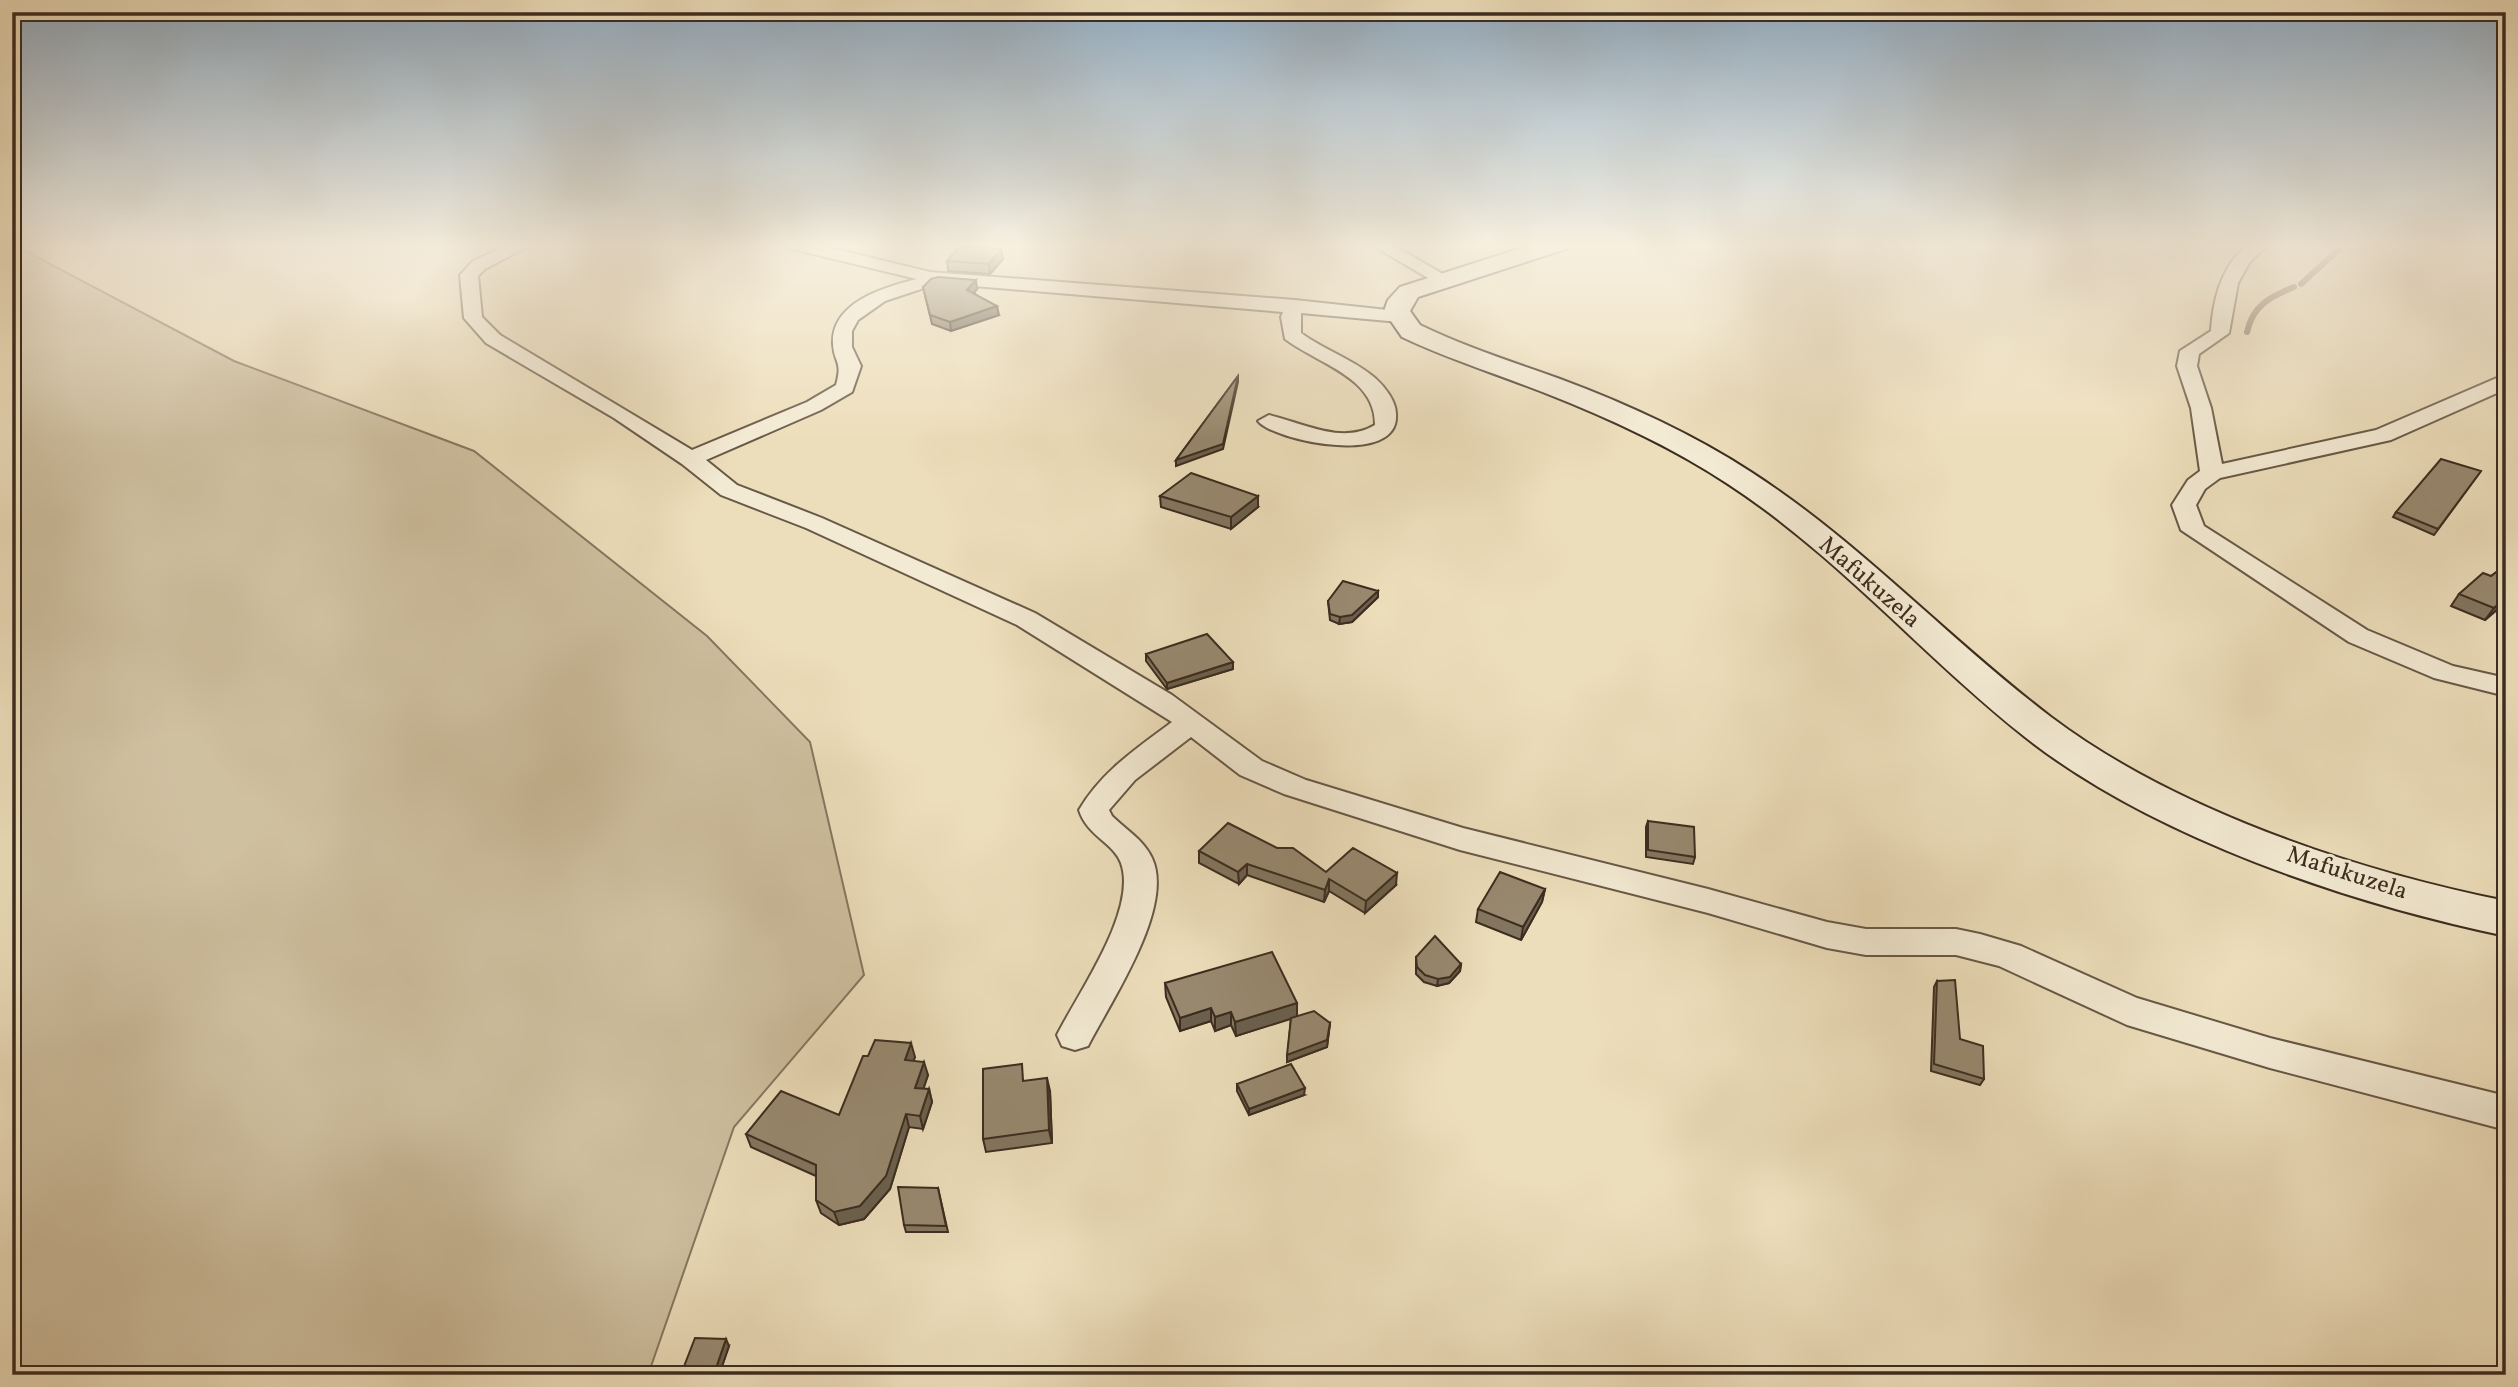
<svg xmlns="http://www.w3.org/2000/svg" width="2518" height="1387" viewBox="0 0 2518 1387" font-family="Vollkorn,serif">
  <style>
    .green { fill: #cfc0a0; stroke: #867660; stroke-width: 2 }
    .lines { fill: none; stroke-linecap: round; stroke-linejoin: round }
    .stream { stroke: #82725d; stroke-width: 6 }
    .street-casing { stroke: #685846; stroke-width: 4 }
    .secondary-casing { stroke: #3c2c1f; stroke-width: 4 }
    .street { fill: #f3ead3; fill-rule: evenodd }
    .secondary { fill: #f3ead3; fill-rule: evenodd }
    .wall { fill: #837660; stroke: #3c2c1f; stroke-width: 2 }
    .shaded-wall { fill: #6a604e; stroke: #3c2c1f; stroke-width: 2 }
    .building { fill: #988970; stroke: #3c2c1f; stroke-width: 2 }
    .labels { text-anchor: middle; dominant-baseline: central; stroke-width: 6; stroke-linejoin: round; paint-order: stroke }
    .street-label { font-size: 24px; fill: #3c2c1f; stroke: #f3ead3 }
  </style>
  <rect width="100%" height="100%" fill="#eddebb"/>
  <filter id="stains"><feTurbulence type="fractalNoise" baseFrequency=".00286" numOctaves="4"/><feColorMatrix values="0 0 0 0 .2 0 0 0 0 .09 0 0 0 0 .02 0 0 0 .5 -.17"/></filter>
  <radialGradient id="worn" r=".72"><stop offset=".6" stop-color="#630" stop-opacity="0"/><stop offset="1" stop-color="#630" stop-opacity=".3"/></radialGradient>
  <path class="green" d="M12,244L234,361L474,451L707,636L810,742L864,975L734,1127L648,1375H12Z"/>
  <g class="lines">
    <path class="stream" d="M2301,284L2345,244
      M2247,332C2253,305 2270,297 2294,287"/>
    <g class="street-casing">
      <path id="street" d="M510,244H532L485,269L478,276L482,317L500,335L692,450L807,402L836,385C843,360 834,364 833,344C831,302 885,287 917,279L788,248L786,244H815L930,272L1295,300L1406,312L1408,316L1406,320L1399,322L1301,313V333C1324,350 1353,359 1375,378C1385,387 1396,401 1396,414C1400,468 1272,440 1258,421L1269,415C1303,423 1342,445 1375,425C1376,377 1318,364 1285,339L1281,317L1283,312L939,283L885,301L858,320L852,331V347L861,366L852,392L821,410L706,460L737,485L822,518L1035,613L1172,695L1262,761L1306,780L1463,828L1708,889L1827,922L1866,929H1956L1980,934L2021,946L2137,998L2270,1038L2506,1096V1130L2270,1068L2127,1025L1999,966L1956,955H1866L1827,948L1708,913L1460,850L1284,794L1240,775L1191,737L1135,780L1109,810L1112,816C1126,830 1143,839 1152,858C1175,907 1111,1001 1088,1046L1075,1050L1062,1046L1057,1035C1078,993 1138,910 1121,863C1114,843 1087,836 1079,810C1102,771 1136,749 1172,722L1017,625L806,528L721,495L682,464L614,418L486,343L464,318L460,275L473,261Z
        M1370,244H1391L1455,281L1446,286L1440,285Z
        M2249,244H2268L2249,263L2238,283L2229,333L2199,354L2197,366L2211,408L2222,464L2376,430L2506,374V389L2391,440L2220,478L2205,489L2196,505L2204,526L2367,630L2453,666L2506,678V696L2434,678L2349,642L2181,530L2172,505L2188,480L2200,471L2191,408L2177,366L2180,351L2211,331C2213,299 2222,264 2249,244Z"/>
    </g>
    <g class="secondary-casing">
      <path id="secondary" d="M1534,244H1569L1566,249L1418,297L1410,311L1420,325C1465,347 1513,362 1560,379C1627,404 1691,433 1751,472C1860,542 1948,639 2051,717C2174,810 2356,871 2506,901V936C2348,903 2152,837 2025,737C1923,656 1837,555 1728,484C1670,446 1609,418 1545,393C1497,374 1448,359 1402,337L1384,311L1388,300L1400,287Z"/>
    </g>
    <use href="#street" class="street"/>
    <use href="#secondary" class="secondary"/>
  </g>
  <path class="wall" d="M1003,259L990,274L948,271L947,261Z
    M923,287L977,289L974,293L999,315L951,331L932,324Z
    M2481,471L2434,535L2393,517L2396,512Z
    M1160,496L1258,507L1231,529L1161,507Z
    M2506,565V602L2485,620L2451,606L2459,594L2491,576Z
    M1378,591V597L1352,622L1339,624L1330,620L1328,601Z
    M1146,654L1233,669L1167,689L1146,661Z
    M1648,821L1695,857L1693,864L1646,857V827Z
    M1199,851L1326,872L1396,885L1365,913L1329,891L1324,902L1247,875L1239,884L1199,863Z
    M1545,889L1542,902L1521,940L1476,922L1478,909Z
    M1416,957L1461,964L1460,971L1449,983L1437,986L1424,982L1416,974Z
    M1937,981L1960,1039L1984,1079L1980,1085L1931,1071L1934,987Z
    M1165,983L1297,1017L1330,1023L1327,1047L1287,1062L1291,1018L1236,1036L1231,1025L1215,1031L1211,1021L1180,1031L1166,997Z
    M915,1057L913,1061L928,1075L923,1089H929L932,1102L923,1129L909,1127L890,1189L864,1219L839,1225L821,1213L816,1200V1176L751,1147L746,1134L839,1115Z
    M1024,1081L1050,1091L1052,1143L986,1152L983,1139Z
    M1237,1084L1304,1095L1249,1115L1237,1091Z
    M938,1188L948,1232H906L904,1225Z
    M729,1346L719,1375H686L683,1369Z"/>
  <path class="shaded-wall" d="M1001,249L1003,259L990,274L989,264Z
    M976,280L977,289L969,299L967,290Z
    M997,306L999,315L951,331L950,322Z
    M1238,376V382L1223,449L1176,466V460Z
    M1258,496V507L1231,529V517Z
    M1378,591V597L1352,622L1339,624L1340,617Z
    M2506,597V602L2485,620L2494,608Z
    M1233,662V669L1167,689V683Z
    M1247,864V875L1239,884L1238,872Z
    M1397,873L1396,885L1365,913L1366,901Z
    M1329,879V891L1324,902L1325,890Z
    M1545,889L1542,902L1521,940L1523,927Z
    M1461,964L1460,971L1449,983L1437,986L1438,979Z
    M1297,1003V1017L1236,1036L1235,1022Z
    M1211,1008V1021L1180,1031V1018Z
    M1231,1012V1025L1215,1031V1017Z
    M1330,1023L1327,1047L1287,1062V1055Z
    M911,1043L915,1057L909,1073L905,1060Z
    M924,1062L928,1075L919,1102L915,1088Z
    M1047,1078L1050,1091L1052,1143L1049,1130Z
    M1305,1088L1304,1095L1249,1115V1109Z
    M929,1089L932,1102L923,1129L920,1116Z
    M906,1114L909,1127L890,1189L864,1219L839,1225L834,1212Z
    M726,1339L729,1346L719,1375H716L715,1371Z"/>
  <path class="building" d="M960,246L1001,249L989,264L947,261Z
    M938,277L976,280L967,290L997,306L950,322L930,315L923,287L931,279Z
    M1238,376L1223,444L1176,460Z
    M2441,459L2481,471L2438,529L2396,512Z
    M1191,473L1258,496L1231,517L1160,496Z
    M2506,565V597L2494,608L2459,594L2483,573L2491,576Z
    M1343,581L1378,591L1352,615L1340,617L1330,614L1328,601Z
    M1207,634L1233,662L1167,683L1146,654Z
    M1648,821L1694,827L1695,857L1648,850Z
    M1228,823L1277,848H1293L1326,872L1353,848L1397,873L1366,901L1329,879L1325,890L1247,864L1238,872L1199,851Z
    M1500,872L1545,889L1523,927L1478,909Z
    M1435,936L1461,964L1450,977L1438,979L1425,975L1417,967L1416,957Z
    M1272,952L1297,1003L1235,1022L1231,1012L1215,1017L1211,1008L1180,1018L1165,983Z
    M1955,980L1960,1039L1983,1046L1984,1079L1934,1064L1937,981Z
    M1314,1011L1330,1023L1327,1040L1287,1055L1291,1018Z
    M875,1040L911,1043L905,1060L924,1062L915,1088L929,1089L920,1116L906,1114L886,1176L860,1206L834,1212L816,1200V1165L746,1134L781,1091L839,1115L863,1056H868Z
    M1022,1064L1023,1081L1047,1078L1049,1130L983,1139V1069Z
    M1291,1064L1305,1088L1249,1109L1237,1084Z
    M898,1187L938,1188L946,1226L904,1225Z
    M695,1338L726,1339L715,1371L683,1369Z"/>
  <linearGradient id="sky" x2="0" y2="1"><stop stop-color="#92acc1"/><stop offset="0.56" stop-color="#f7f0e0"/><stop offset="1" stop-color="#f7f0e0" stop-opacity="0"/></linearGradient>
  <rect width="2518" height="438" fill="url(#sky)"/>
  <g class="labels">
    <g class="street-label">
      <text transform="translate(1869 583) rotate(41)">Mafukuzela</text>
      <text transform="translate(2347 874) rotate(18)">Mafukuzela</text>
    </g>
  </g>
  <rect width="2518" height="1387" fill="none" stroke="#eddebb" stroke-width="42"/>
  <rect x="14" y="14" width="2490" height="1359" fill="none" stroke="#3c2c1f" stroke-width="3.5"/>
  <rect x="21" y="21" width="2476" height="1345" fill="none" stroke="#3c2c1f" stroke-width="2"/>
  <rect width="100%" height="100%" filter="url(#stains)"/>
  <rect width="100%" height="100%" fill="url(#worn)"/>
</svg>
